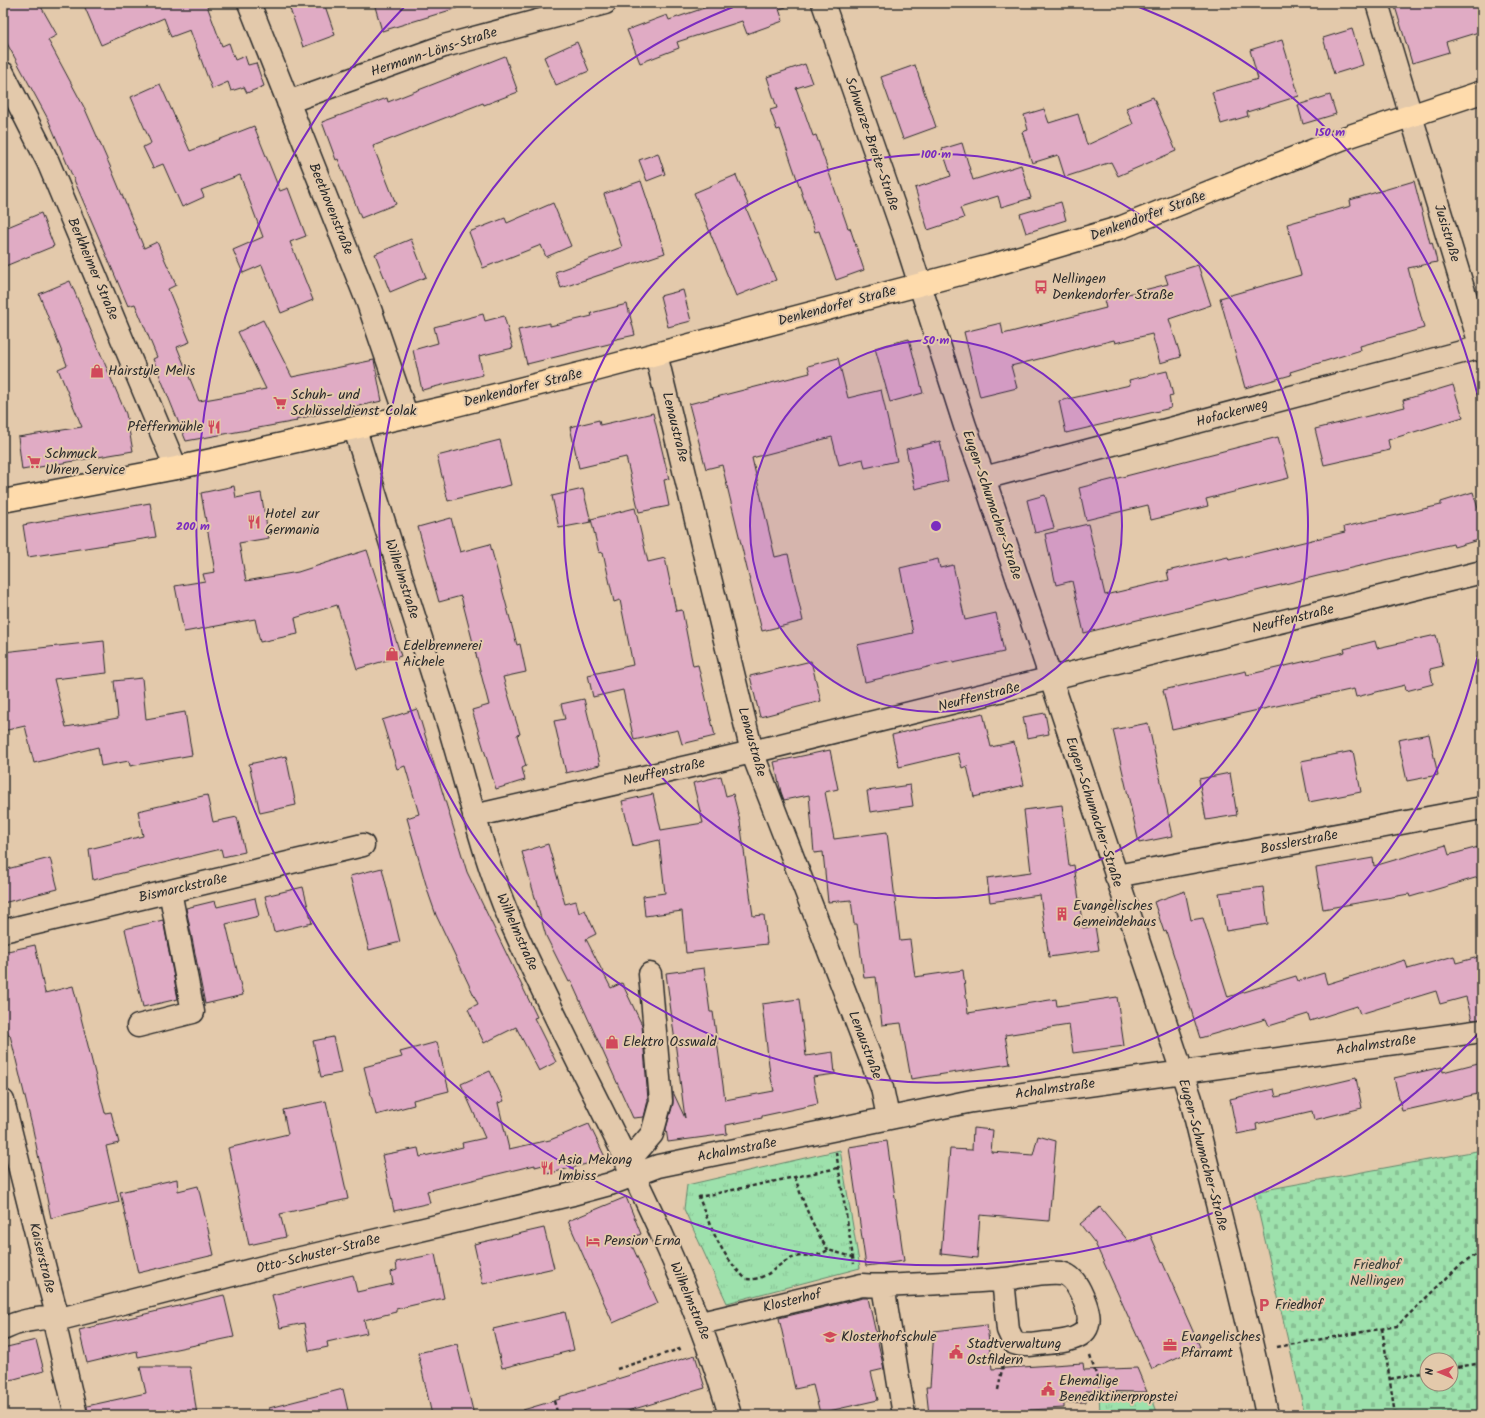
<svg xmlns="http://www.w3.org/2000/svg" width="1485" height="1418" viewBox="0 0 1485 1418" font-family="Kalam,sans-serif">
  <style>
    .cemetery { fill: url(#cemetery-stones); stroke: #64866c; fill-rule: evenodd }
    .park { fill: url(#park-tufts); stroke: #64866c }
    .building { fill: #e0abc4; stroke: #2b2b2b }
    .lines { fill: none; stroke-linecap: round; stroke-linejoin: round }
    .minor-casing { stroke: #2b2b2b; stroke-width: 25 }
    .major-casing { stroke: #2b2b2b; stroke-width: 25 }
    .path { stroke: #2b2b2b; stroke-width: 2.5; stroke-dasharray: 4 3; stroke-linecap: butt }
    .minor { stroke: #e3c9ab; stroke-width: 22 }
    .major { stroke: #fedbac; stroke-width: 22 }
    .ring { fill: none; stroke: #7b2cbf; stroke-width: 2 }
    .labels { text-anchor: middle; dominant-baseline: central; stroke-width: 4; stroke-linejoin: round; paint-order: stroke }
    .street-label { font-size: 14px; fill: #2b2b2b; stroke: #e3c9ab }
    .poi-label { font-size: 14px; fill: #2b2b2b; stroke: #e3c9ab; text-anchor: start }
    .park-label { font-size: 14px; fill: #363d38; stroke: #e3c9ab }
    .centre { fill: #7b2cbf; stroke: #e3c9ab; stroke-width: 2 }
    .ring-label { font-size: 12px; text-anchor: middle; font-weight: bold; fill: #7b2cbf; stroke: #e3c9ab; stroke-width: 4; stroke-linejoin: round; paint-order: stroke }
  </style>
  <defs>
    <pattern id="cemetery-stones" width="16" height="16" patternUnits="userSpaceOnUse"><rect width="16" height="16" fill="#9de1ac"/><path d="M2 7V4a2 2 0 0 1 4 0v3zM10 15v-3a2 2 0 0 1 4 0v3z" fill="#87c194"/></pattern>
    <pattern id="park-tufts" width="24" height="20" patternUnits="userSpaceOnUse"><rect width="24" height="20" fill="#9de1ac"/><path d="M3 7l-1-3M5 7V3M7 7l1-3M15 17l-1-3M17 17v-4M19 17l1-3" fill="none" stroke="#87c194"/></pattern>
  </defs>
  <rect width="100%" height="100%" fill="#e3c9ab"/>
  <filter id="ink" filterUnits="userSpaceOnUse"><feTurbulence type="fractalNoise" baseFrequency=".025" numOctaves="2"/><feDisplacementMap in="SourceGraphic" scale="8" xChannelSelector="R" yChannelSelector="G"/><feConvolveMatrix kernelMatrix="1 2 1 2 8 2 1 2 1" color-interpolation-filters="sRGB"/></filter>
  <g filter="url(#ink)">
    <path class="cemetery" d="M1482,1150V1415H1305L1254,1192ZM1427,1360H1451V1384H1427Z"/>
    <path class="park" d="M840,1150L860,1268L727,1303L684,1209L687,1185Z
      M1099,1393L1151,1395L1158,1415H1097H1100Z"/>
    <path class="building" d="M3,3H39L57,35L48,40L85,109L110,166L144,248L157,242L176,285L168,289L190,342L177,347L199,401L266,389L238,332L263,320L292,377L374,360L382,401L296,419L297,421L186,441L153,359L157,357L135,304L128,306L48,119L3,36Z
      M83,3H206L222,46L229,43L235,60L245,56L248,65L256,63L264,86L247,93L244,87L231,91L228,82L212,89L190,30L171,37L164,18L101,45Z
      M306,3H324L335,35L303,47L290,9Z
      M374,3H457V8L382,31Z
      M719,3H785L786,7L779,9L783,21L747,34L742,21L677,42L679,48L640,63L627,30L667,15L669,20Z
      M1394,3H1482V31L1446,42L1449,52L1412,63Z
      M1352,29L1363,65L1334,74L1323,38Z
      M1282,40L1299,96L1247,112L1248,116L1221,124L1212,92L1258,79L1250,50Z
      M577,42L589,71L556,85L544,57Z
      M505,56L518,92L484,105L483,103L373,146L396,204L361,218L338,159L336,160L322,122L387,98L388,102Z
      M805,64L812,83L796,88L813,136L816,135L848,228H850L864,270L836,280L819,231L815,232L780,129L777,130L770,110L777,108L767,77Z
      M915,65L936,127L903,139L881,77Z
      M160,84L190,151L254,126L280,191L288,188L306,236L290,242L313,300L281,313L262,265L243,273L233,250L263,237L240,175L201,190L204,197L182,207L163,164L153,168L143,147L151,143L131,97Z
      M1330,95L1336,114L1303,124L1298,105Z
      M1153,97L1176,151L1118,176L1111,162L1065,177L1058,155L1032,163L1022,132L1028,130L1024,115L1044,109L1049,123L1078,114L1087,145L1133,124L1126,108Z
      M962,143L973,180L1021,165L1031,198L1001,207L998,196L960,208L964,218L928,230L915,188L951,176L942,149Z
      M658,153L665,174L647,181L639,160Z
      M736,175L749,207L746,208L776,280L736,296L694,193Z
      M641,181L665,253L561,288L555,272L622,247L604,194Z
      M1414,181L1430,243L1432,242L1437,262L1408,268L1424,328L1360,346L1361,350L1290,372L1291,375L1245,388L1220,298L1301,275L1287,224L1351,206L1350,200Z
      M1061,202L1066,220L1026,233L1020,214Z
      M553,203L571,246L546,257L541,245L483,268L469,232L505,218L507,223Z
      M41,213L54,246L3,267V229Z
      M411,239L426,277L390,292L375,254Z
      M1198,265L1211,305L1169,319L1181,357L1160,363L1152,334L1115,343L1114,340L1011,366L1017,388L980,397L964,332L1001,323L1003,334L1106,308L1104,300L1168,284L1165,275Z
      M70,281L126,414L133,451L22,470L18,437L82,427L58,369L67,365L39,294Z
      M683,290L691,321L668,327L660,296Z
      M627,304L635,335L612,340L613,343L527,364L518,330L550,323V326L592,316L591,313Z
      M483,314L485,321L504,316L513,348L479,356L483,375L422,390L413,350L438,343L434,327Z
      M909,339L923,393L890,402L875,348Z
      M838,358L848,398L881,390L897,461L865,468L863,459L839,465L832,437L752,458L775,557L788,554L803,621L762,631L722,465L706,469L689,404L810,373L808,366Z
      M1167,371L1173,395L1169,396L1171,408L1066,433L1059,401L1130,385L1129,380Z
      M1453,385L1463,417L1388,440L1390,450L1324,465L1315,429L1405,407L1403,400Z
      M653,413L669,479L664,480L669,506L639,512L626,457L579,468L570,427L599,420L600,425Z
      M1278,437L1289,478L1206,499L1208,506L1151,520L1148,505L1086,520L1079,488Z
      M500,440L511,485L448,501L437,456Z
      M940,441L948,481L915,489L906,449Z
      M234,486L236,498L261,493L269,538L239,543L246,581L298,572L367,550L401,656L357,669L337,605L295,618L298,634L260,642L255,619L184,632L175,586L205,581L203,574L215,572L201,493Z
      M583,489L591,522L559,528L552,496Z
      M1473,492L1482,522V539L1454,547L1453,544L1330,573L1084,633L1072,581L1056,585L1045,534L1088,524L1105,595L1169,580L1167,571L1228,557L1229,560L1345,532L1344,527L1441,505V502Z
      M1045,495L1054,528L1035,533L1027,500Z
      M150,503L156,537L28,557L23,525Z
      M635,508L648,562L665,558L676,611L682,610L693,666L698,665L715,736L682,744L678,730L634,740L623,690L593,697L588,675L633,665L620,600L614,602L603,552L599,553L591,519Z
      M451,518L460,552L490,544L517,645L520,644L526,672L503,677L520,734L517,735L526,766L522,768L525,780L496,789L472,710L489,705L461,596L439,602L418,527Z
      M938,559L940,568L953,565L965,620L996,613L1004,652L953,663V661L865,682L857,645L913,633L900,568Z
      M1436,635L1443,666L1430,669L1433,684L1406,691L1405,685L1356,697L1354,689L1172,729L1163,690L1246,671L1247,675L1345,652L1344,649L1375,641L1377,648Z
      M104,641L107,673L54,679L66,727L118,718L114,681L142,678L146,719L185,712L192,755L130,766L129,761L101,766L98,747L34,763L25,726L3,731V652Z
      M811,661L821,701L760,717L750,676Z
      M584,699L600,765L566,773L554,721L565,719L561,704Z
      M417,709L467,872L537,1017L534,1018L556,1062L539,1071L516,1027L484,1043L468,1009L478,1004L436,915L429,895L407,818L419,814L405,766L397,769L382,720Z
      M983,713L991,747L1014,742L1024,785L974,797L967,766L962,768L958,753L899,767L892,735Z
      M1045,713L1049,734L1027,738L1023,717Z
      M1148,723L1173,836L1139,843L1113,730Z
      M1429,734L1438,775L1407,781L1398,740Z
      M830,750L838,789L825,792L834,839L887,832L900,941L910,940L915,977L963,970L968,1013L1056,999L1057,1006L1117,997L1124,1046L1073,1053L1069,1025L1005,1035L1010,1064L911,1079L901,1023L882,1025L876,977L864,978L857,924H854L851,900L828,902L823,852L814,853L809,795L784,800L781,792L774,762Z
      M1353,751L1361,792L1309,802L1301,761Z
      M286,756L296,805L260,813L249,764Z
      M1230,773L1237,815L1206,820L1199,779Z
      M721,776L726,796L733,794L740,821L753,916L764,915L767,944L686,953L682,911L645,916L643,896L665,893L659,840L633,846L622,801L653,794L661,830L703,823L693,783Z
      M910,785L913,806L870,812L867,791Z
      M207,795L213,822L237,817L245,852L223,857L221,849L93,880L89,849L143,836L138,811Z
      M1062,805L1069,866L1074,865L1083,928L1095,926L1099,950L1049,957L1040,895L990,902L987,878L1031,872L1024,810Z
      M548,844L565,904L576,901L579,913L585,910L596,934L586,939L611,988L622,983L642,1025L648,1100L644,1117L633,1118L571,981L569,982L546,936L522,852Z
      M1446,845L1449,855L1482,846V876L1410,897L1409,894L1323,909L1316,868L1373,858L1374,866Z
      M50,858L58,889L3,903V870Z
      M382,868L400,942L369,950L350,876Z
      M303,887L312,923L274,932L265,896Z
      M1263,887L1268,924L1226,931L1219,893Z
      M1185,891L1191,920L1203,918L1228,997L1296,976L1298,981L1324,973L1327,984L1405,960L1408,969L1454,956L1456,963L1482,956V1019L1472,1020L1466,997L1440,1004L1436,991L1360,1014L1357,1006L1310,1021L1308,1014L1269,1026L1266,1019L1200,1038L1166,931L1164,932L1154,902Z
      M255,898L259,916L226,924L243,995L205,1004L186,908L215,901L217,907Z
      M163,920L178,999L143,1007L125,929Z
      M35,945L45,993L73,986L105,1113L111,1112L119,1143L106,1146L119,1202L51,1218L33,1130L10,1035L9,1036L3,1014V952Z
      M704,968L710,1012H713L725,1100L774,1091L770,1074L762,1004L799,999L806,1056L833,1052L835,1074L813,1077L818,1104L762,1116V1118L726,1125L727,1134L668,1142L666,1129L673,1104V1092L685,1118L666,973Z
      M333,1037L341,1073L321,1077L313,1041Z
      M437,1042L449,1091L413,1100L414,1105L376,1115L364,1067L402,1057L400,1052Z
      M1482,1062V1093L1402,1111L1394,1078L1442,1067L1443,1072Z
      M490,1071L504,1101L498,1103L509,1149L550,1140L589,1124L606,1159L547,1174L543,1165L535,1167V1165L427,1191L430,1203L394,1211L382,1155L418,1148L420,1157L463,1147L462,1143L485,1138L461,1084Z
      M1356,1078L1362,1108L1314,1120L1312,1111L1256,1124L1257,1130L1237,1134L1230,1099L1274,1089L1276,1097Z
      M326,1101L348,1199L280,1214L286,1237L249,1245L228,1148L288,1134L283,1110Z
      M973,1128L993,1130L991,1152L1033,1155L1038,1136L1056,1141L1049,1221L980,1215L977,1258L941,1254L950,1149L972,1150Z
      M887,1141L904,1261L866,1266L849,1147Z
      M177,1179L178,1191L198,1186L214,1255L138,1273L120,1192Z
      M626,1197L641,1234L629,1239L658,1303L613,1323L568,1221Z
      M1100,1207L1130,1243L1150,1234L1200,1347L1152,1369L1095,1243L1080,1224Z
      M544,1228L554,1268L483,1284L474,1244Z
      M435,1254L444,1298L396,1309V1312L364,1320L367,1333L327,1342L328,1347L309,1351L304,1323L280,1328L272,1295L353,1275L357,1292L393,1284L391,1272L397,1270L396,1262Z
      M224,1295L234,1337L138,1357L137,1351L87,1363L79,1330Z
      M863,1298H868L884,1369L871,1372L878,1400L820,1413L813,1385L795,1389L779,1318Z
      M565,1312L574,1350L502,1368L493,1329Z
      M987,1325L992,1369L1083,1363L1084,1370L1137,1368L1147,1392L1085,1391L1086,1402L1064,1403V1408L1030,1410V1415H929L926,1387H930L934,1331Z
      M36,1340L44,1371L3,1382V1348Z
      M457,1344L474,1415H432L418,1353Z
      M695,1355L705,1388L614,1415H523V1410L560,1399L559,1397Z
      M140,1367H190L197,1415H88L87,1406L146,1393Z
      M343,1389L349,1415H270L269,1408Z"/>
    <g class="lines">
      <g class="minor-casing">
        <path id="minor" d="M249,3L368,303L407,417
          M823,3L904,235L965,426L984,478L1191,1099C1216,1204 1246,1309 1267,1415
          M1377,3L1482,351
          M3,73L48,162L176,468
          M288,102L444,46L605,3
          M656,354L752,752L882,1088L888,1117
          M355,429C385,527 417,625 448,723C468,789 483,857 510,920C583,1085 680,1241 730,1415
          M984,478L1481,347
          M474,816L752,752L1482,572
          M1116,876L1482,808
          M3,931L363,845
          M138,1026L193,1012L170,891
          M3,1101L48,1281L55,1307L53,1317L76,1415
          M627,1163L652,1134L661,1101L650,974
          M883,1286L904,1415
          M701,1323L862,1285C889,1287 916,1284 943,1283C963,1282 984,1281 1004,1279C1022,1277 1043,1271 1061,1273C1071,1275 1076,1283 1080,1291C1099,1330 1086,1340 1047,1343C1036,1344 1024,1347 1014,1343L1008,1330L1003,1279
          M3,1329C23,1319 43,1317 64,1318L271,1265L573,1194L610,1184L658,1166L972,1101L1482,1031"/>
      </g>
      <g class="major-casing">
        <path id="major" d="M3,501L176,468L452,406L599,369L990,266L1122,227L1344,138L1482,92"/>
      </g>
      <path class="path" d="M836,1152L854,1264
        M838,1168L699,1197C710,1227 722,1257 746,1279C771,1281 775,1262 796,1257C811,1253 812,1260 828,1250L853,1257
        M795,1177C803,1203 813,1227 828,1250
        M1479,1253L1482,1275
        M1382,1328L1395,1415
        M1277,1347L1397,1326L1459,1266L1482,1251
        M1090,1356L1102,1393
        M1451,1368L1482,1363
        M617,1369L683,1348
        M1390,1379L1427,1372
        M998,1390L1003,1364
        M554,1401L558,1415"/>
      <use href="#minor" class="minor"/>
      <use href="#major" class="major"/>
    </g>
  </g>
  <circle cx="936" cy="526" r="186" fill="#7b2cbf" fill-opacity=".12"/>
  <g class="ring">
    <circle cx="936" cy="526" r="186"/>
    <circle cx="936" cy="526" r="372"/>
    <path d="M1482 637A557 557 0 1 1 741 4M1131 4A557 557 0 0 1 1482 415"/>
    <path d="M1479 1033A743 743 0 1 1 406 5"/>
  </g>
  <defs>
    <g id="bus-bare" transform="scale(1.08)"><path d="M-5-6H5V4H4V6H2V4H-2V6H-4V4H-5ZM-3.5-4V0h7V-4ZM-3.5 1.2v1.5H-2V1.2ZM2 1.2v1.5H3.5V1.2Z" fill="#d1495b" stroke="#e3c9ab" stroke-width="2.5" paint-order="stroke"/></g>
    <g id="shop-bare" transform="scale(1.08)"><path d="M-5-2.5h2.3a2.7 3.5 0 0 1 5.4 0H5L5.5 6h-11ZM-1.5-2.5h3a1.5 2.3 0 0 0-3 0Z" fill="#d1495b" stroke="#e3c9ab" stroke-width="2.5" paint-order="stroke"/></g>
    <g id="supermarket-bare" transform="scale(1.08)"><path d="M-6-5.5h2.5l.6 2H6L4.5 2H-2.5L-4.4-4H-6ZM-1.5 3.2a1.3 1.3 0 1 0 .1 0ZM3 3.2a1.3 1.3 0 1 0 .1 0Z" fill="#d1495b" stroke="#e3c9ab" stroke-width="2.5" paint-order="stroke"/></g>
    <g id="restaurant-bare" transform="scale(1.08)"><path d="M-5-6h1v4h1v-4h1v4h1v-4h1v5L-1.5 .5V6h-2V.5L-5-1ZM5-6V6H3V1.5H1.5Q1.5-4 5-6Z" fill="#d1495b" stroke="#e3c9ab" stroke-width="2.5" paint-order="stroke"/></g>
    <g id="building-bare" transform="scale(1.08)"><path d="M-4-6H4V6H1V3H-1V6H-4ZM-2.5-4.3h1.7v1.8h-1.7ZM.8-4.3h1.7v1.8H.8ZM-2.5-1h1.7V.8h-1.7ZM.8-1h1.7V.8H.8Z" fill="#d1495b" stroke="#e3c9ab" stroke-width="2.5" paint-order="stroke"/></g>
    <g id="hotel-bare" transform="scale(1.08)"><path d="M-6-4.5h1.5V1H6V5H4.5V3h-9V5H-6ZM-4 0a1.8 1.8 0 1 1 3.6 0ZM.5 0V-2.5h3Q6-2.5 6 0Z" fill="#d1495b" stroke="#e3c9ab" stroke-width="2.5" paint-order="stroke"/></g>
    <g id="parking-bare" transform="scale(1.08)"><path d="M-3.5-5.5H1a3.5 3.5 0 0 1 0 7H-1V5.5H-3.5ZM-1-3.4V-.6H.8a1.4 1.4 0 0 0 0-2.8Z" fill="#d1495b" stroke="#e3c9ab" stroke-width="2.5" paint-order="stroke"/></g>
    <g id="school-bare" transform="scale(1.08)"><path d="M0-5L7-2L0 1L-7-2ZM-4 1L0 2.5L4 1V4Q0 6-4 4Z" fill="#d1495b" stroke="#e3c9ab" stroke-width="2.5" paint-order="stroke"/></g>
    <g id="office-bare" transform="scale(1.08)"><path d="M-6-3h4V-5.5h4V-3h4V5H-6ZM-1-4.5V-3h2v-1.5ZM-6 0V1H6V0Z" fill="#d1495b" stroke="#e3c9ab" stroke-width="2.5" paint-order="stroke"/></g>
    <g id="civic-bare" transform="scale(1.08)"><path d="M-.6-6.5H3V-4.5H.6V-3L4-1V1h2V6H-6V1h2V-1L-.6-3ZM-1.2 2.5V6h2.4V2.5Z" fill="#d1495b" stroke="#e3c9ab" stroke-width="2.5" paint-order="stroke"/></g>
  </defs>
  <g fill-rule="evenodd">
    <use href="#bus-bare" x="1041" y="287"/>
    <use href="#shop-bare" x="97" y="371"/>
    <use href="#supermarket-bare" x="280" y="403"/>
    <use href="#restaurant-bare" x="214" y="427"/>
    <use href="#supermarket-bare" x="34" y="462"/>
    <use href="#restaurant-bare" x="254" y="522"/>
    <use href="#shop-bare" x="392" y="654"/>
    <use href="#building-bare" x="1062" y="914"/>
    <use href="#shop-bare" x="612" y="1042"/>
    <use href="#restaurant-bare" x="547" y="1168"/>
    <use href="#hotel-bare" x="593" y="1241"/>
    <use href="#parking-bare" x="1264" y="1305"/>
    <use href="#school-bare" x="830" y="1337"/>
    <use href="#office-bare" x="1170" y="1345"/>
    <use href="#civic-bare" x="956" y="1352"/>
    <use href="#civic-bare" x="1048" y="1389"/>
  </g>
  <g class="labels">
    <g class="street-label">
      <text transform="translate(434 52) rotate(-18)">Hermann-Löns-Straße</text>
      <text transform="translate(872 144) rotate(71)">Schwarze-Breite-Straße</text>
      <text transform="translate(331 209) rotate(68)">Beethovenstraße</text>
      <text transform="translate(1148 216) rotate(-20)">Denkendorfer Straße</text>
      <text transform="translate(1447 233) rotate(73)">Jusistraße</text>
      <text transform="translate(93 269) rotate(67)">Berkheimer Straße</text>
      <text transform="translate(837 306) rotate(-15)">Denkendorfer Straße</text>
      <text transform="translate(523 388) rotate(-14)">Denkendorfer Straße</text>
      <text transform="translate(1232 413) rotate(-15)">Hofackerweg</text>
      <text transform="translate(675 427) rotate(76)">Lenaustraße</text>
      <text transform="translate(992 505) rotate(71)">Eugen-Schumacher-Straße</text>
      <text transform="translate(402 579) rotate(72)">Wilhelmstraße</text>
      <text transform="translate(1293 619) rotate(-14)">Neuffenstraße</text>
      <text transform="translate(979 697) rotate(-14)">Neuffenstraße</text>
      <text transform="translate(752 742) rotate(74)">Lenaustraße</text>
      <text transform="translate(664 772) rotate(-13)">Neuffenstraße</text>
      <text transform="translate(1094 812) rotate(72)">Eugen-Schumacher-Straße</text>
      <text transform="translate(1299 842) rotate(-11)">Bosslerstraße</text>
      <text transform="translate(183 888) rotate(-13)">Bismarckstraße</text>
      <text transform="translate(517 932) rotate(66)">Wilhelmstraße</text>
      <text transform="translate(865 1045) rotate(69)">Lenaustraße</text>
      <text transform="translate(1376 1045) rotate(-8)">Achalmstraße</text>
      <text transform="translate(1055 1089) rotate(-8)">Achalmstraße</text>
      <text transform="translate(737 1150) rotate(-11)">Achalmstraße</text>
      <text transform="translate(1203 1155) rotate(75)">Eugen-Schumacher-Straße</text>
      <text transform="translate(318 1254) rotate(-14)">Otto-Schuster-Straße</text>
      <text transform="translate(42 1258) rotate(76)">Kaiserstraße</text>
      <text transform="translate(690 1301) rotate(67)">Wilhelmstraße</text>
      <text transform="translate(792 1301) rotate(-14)">Klosterhof</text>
    </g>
    <g class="poi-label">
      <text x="1052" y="279">Nellingen<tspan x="1052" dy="16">Denkendorfer Straße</tspan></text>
      <text x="108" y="371">Hairstyle Melis</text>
      <text x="291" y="395">Schuh- und<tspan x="291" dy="16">Schlüsseldienst Colak</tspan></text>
      <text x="203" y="427" text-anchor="end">Pfeffermühle</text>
      <text x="45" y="454">Schmuck<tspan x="45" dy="16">Uhren Service</tspan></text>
      <text x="265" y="514">Hotel zur<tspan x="265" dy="16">Germania</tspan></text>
      <text x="403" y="646">Edelbrennerei<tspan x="403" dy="16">Aichele</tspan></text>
      <text x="1073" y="906">Evangelisches<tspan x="1073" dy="16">Gemeindehaus</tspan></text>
      <text x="623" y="1042">Elektro Osswald</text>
      <text x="558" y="1160">Asia Mekong<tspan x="558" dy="16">Imbiss</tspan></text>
      <text x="604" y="1241">Pension Erna</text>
      <text x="1275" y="1305">Friedhof</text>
      <text x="841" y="1337">Klosterhofschule</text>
      <text x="1181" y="1337">Evangelisches<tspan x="1181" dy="16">Pfarramt</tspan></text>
      <text x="967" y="1344">Stadtverwaltung<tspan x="967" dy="16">Ostfildern</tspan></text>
      <text x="1059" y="1381">Ehemalige<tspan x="1059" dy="16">Benediktinerpropstei</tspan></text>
    </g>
    <g class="park-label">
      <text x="1377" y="1265">Friedhof<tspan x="1377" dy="16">Nellingen</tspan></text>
    </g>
  </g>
  <circle cx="936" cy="526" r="6" class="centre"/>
  <g class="ring-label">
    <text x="1330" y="136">150 m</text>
    <text x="936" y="158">100 m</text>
    <text x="936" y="344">50 m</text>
    <text x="193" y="530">200 m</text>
  </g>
  <rect width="1485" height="1418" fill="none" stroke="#e3c9ab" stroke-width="16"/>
  <rect x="8" y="8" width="1469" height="1402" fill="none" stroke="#2b2b2b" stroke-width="1.5" filter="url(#ink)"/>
  <g transform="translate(1439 1372) rotate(272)"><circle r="19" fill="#e3c9ab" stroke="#998a78"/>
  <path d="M0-3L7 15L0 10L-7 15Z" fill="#d1495b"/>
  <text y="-6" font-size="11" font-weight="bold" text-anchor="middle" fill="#2b2b2b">N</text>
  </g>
</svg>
